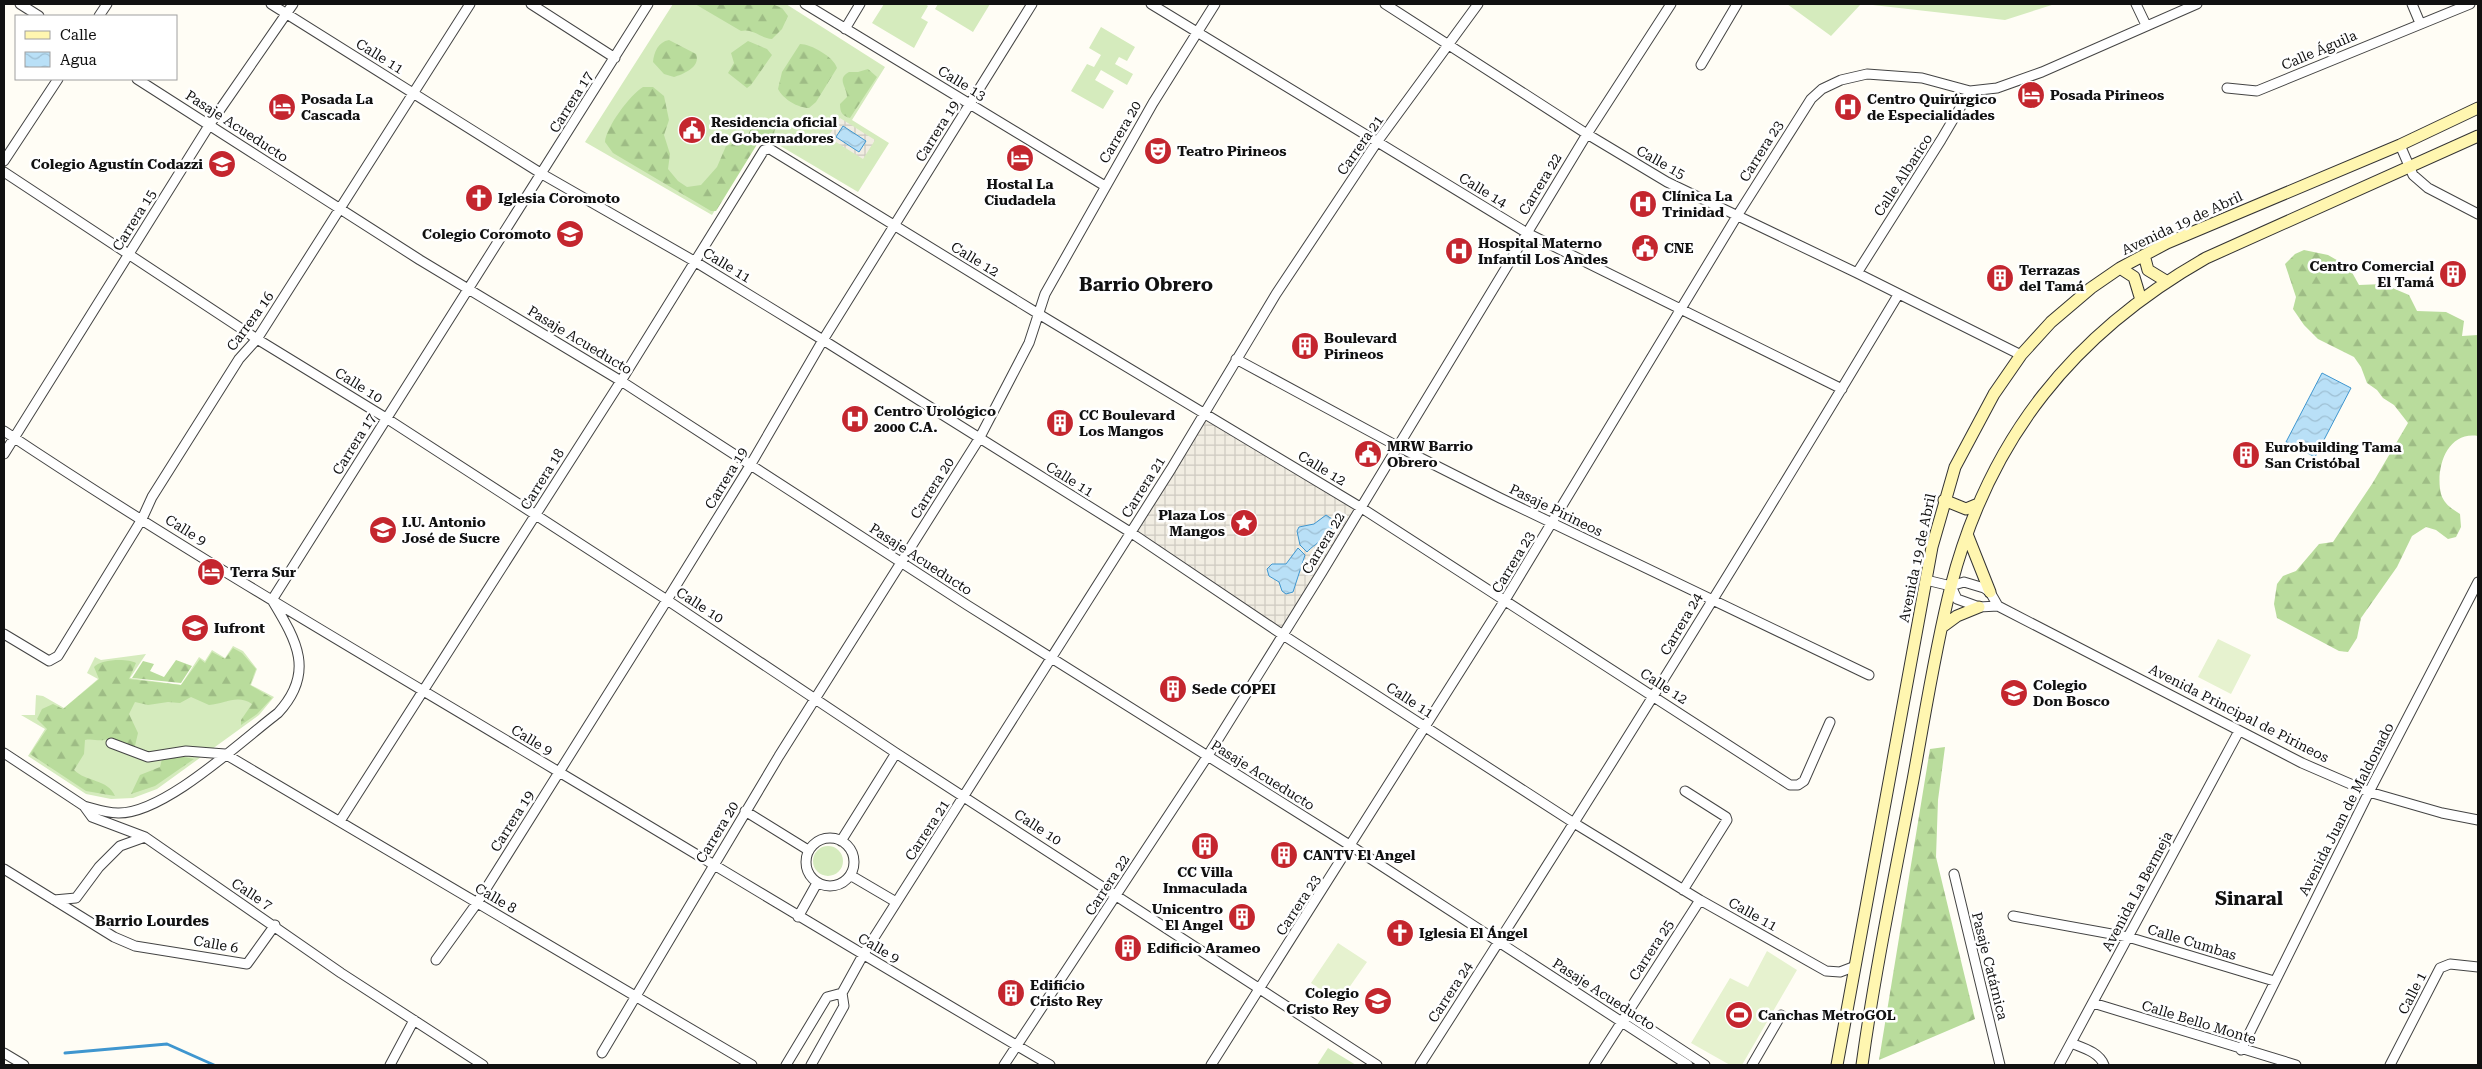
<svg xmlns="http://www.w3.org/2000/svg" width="2482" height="1069" viewBox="0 0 2482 1069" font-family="'Roboto Serif',serif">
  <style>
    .grass { fill: #d5ebbd }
    .forest { fill: url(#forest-firs) }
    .pitch { fill: #e6f2cf }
    .plaza { fill: url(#plaza-grid) }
    .water { fill: url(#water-waves); stroke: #3f96cf }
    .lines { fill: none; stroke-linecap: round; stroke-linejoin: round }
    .stream { stroke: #3f96cf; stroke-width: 3 }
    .street-casing { stroke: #444; stroke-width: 11 }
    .secondary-casing { stroke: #333; stroke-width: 13 }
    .street { stroke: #fff; stroke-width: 9 }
    .secondary { stroke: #fff6b0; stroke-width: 11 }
    .labels { text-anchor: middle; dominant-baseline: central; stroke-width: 5; stroke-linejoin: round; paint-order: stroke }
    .street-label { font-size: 14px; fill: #111; stroke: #fff }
    .poi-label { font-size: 14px; font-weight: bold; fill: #111; stroke: #fff; text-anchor: start }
    .neighbourhood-label { font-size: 15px; font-weight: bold; fill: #111; stroke: #fff }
    .district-label { font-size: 19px; font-weight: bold; fill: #111; stroke: #fff }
  </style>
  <defs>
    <pattern id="forest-firs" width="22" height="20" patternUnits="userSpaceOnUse" patternTransform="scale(1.25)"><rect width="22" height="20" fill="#b9dc9c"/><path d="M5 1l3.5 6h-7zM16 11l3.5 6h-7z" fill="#9ebc85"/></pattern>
    <pattern id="plaza-grid" width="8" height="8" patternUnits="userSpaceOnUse" patternTransform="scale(1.25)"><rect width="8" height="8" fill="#f1ede2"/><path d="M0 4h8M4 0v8" fill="none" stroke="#cecac1"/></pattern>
    <pattern id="water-waves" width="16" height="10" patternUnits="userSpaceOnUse" patternTransform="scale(1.25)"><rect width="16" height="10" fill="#b9e0f7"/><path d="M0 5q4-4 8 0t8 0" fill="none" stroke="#9ebfd3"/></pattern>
  </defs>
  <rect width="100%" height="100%" fill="#fffdf5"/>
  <path class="grass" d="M673,4H786L885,67L852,120L889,143L858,192L762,135L712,215L585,142Z
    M884,4H925L928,6L921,18L928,22L914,48L872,23Z
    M938,4H990L973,32L935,9Z
    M1787,4H1861L1831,36Z
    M1864,4H2055L2005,20Z
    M1101,27L1135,47L1127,61L1119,57L1115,64L1133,74L1127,85L1101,70L1095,80L1114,91L1103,109L1071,91L1087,64L1094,67L1101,55L1089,48Z
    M233,646L243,651L257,669L251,685L274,697L259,715L157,789L133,798L111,799L86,794L28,756L45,729L21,715H35L36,695L43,696L64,708L98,679L87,673L95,657L101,660L146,654L130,678L181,685L199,657L205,661L212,650L225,658Z
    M813 861a15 15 0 1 1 30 0a15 15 0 1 1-30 0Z
    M1328,1048L1356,1065H1317Z"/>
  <path class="forest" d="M695,4H772L782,8L788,16L782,29L772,39C760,38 753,28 741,31Z
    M669,40L696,54C701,67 684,74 674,77L664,74L653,62C654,52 658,42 669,40Z
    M748,41L767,49L772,55L751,85L747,88L728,73L734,63L731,53Z
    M800,44C811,44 834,57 837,68L816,102L809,108C798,108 783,99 778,89L782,72Z
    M868,69L877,77L850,118C842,116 840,112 840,104L847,97C847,87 836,79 849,72H858Z
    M643,87H653L664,96L669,120L664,135L670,154L668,169L678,181L687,187L701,185L717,167L726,146L745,140L752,127L759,120L769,121L775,129L773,138L764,133L716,211H711L613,153L605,142C606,127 630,95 643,87Z
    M2304,250L2328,255L2349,267L2359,285L2383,284L2409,295L2417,311L2446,312L2464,321L2462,336L2478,335V436C2447,431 2435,468 2441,494C2444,504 2452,509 2460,514L2461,527L2456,537L2448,539L2436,530L2426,527L2412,536L2397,567L2361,618L2357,638L2348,652L2339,651L2277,618L2274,604L2277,584L2283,576L2296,571L2319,544L2333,542L2372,484L2408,423L2394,405L2383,398L2377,390L2367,383L2361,367L2354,357L2318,339L2304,325L2293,309L2296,297L2285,264L2295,254Z
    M233,648L242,653L256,669L250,685L272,698L257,714L241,725V720L252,704C237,694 225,704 209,705L191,697L180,703L168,702L148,705L135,702L129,714L138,733L135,746H129L110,738C100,743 94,738 85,740L84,754L74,770C86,782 108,779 115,796L86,791L30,754L47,729L37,719L42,709L53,704L63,709L99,679L94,667C100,659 128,658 136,663L129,679L181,685L200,659L205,663L212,652L225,659Z
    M176,660L192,666L181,683L132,678L143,661L154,664L150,671L164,677Z
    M1945,747L1938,800L1936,857L1975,1019L1879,1060L1930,749Z
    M179,756L194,759L155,786L131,794L140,775L160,767L162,759Z"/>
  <path class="pitch" d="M2218,639L2251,655L2231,694L2198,677Z
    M1338,943L1367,962L1339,1002L1311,983Z
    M1767,951L1797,970L1742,1065H1730L1691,1043L1730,978L1748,987Z"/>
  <path class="plaza" d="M840,118L875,140L863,159L828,137Z
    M1205,412L1360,507L1283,635L1130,532Z"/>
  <path class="water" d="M843,126L866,141L859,152L836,137Z
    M2322,373L2351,388L2315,457L2286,442Z
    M1326,515L1332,519C1336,534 1316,542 1307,552L1300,545L1297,531L1299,527L1314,524Z
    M1298,548L1305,555L1293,592L1286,594L1282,591L1279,582L1269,576L1267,569L1272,564H1286Z"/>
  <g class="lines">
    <path class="stream" d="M65,1053L167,1044L214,1065"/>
    <g class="street-casing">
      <path id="street" d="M20,4L39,16
        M271,4L542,174L694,261L823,340L1130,532L1283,635L1574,823L1700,900L1826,971L1840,972L1853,967
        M531,4L615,58
        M805,4L1105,186
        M1151,4L1527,233L1842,389
        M1385,4L1587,134L1667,182L1857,273L2021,355
        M2136,4L2146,25
        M2412,4L2420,23
        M99,16L107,4
        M845,29L860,4
        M1701,65L1737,4
        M137,79L420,260L621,381L967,605L1351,846L1688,1065
        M2227,88L2257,91L2470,4
        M2400,145L2413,175L2428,188L2478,214
        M4,161L58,79
        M4,172L257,339L386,418L667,600L896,753L1377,1065
        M1857,273L1941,140L1970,91
        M1236,359L1397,446L1500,498L1869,675
        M4,431C185,552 373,660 559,772C723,870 886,969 1050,1065
        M4,454L210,124L293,4
        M1926,580L1951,586L1964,582L1984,588L1990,592L1998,606
        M1951,586L1957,599L1979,607L1998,606L2302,763L2369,792L2442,813L2478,820
        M4,634L49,661L58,656L142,519L152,497L239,359L257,339L470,4
        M111,743L148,757L186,751L225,754L752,1065
        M4,753L84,806L92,817L145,837L341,973L483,1065
        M84,806C95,809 106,813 118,813C164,814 241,741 278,713C316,672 296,640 272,600L648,4
        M745,811L808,850
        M340,821L621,381L764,150L770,149L1037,313L1360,507L1790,785H1798L1804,781L1830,722
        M806 862a24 24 0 1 1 48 0a24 24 0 1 1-48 0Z
        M841,841L896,753
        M4,869L114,937L135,946L247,964L275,925
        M1954,874L2000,1065
        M850,875L896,902
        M1683,890L1727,820L1726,817L1685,791
        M54,900L76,898L99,867L120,846L145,837
        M2013,916L2128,937L2274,981
        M798,917L817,883
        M436,960L477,903L667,600L751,464L823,340L1032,4
        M2093,1003L2296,1065
        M1627,1014L1705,1065
        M2071,1043C2083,1048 2099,1052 2104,1065
        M2241,1050L2369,792L2478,582
        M4,1053L24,1065
        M602,1053L779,756L979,439L1029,343L1045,294L1153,103L1215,4
        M390,1065L414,1020
        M786,1065L827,997L842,993L863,955L1171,469L1276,294L1377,142L1478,4
        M811,1065L844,1006L842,993
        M1004,1065L1207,757L1322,572L1587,134L1671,4
        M1211,1065L1505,600L1737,216L1811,99L1822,89L1841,80L1867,74L1922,78L1970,91L1997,88L2042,72L2197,4
        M1420,1065C1583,811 1743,554 1898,295
        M1594,1065L1700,900
        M1752,1065L1781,1015
        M2059,1065L2239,731
        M2390,1065L2440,968L2450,964L2478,967"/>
    </g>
    <g class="secondary-casing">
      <path id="secondary" d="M2144,255L2148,270L2166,281
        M2120,268L2134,277L2141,300
        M1944,500L1966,509L1978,504
        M1967,534L1990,592
        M1942,627L1957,616L1979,607
        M1837,1065L1932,547L1955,467L1994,394L2021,355L2051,322L2091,288L2120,268L2167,243L2400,145L2478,108
        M1862,1065C1875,970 1895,875 1913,780C1925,715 1935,649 1951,586C1989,438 2074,333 2206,258L2478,136"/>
    </g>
    <use href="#street" class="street"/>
    <use href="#secondary" class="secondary"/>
  </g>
  <defs>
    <g id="hotel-disc" transform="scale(1.4375)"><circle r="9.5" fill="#c4262e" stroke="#fff"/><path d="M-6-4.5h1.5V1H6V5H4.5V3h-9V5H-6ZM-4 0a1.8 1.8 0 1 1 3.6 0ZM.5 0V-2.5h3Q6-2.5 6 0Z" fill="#fff"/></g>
    <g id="hospital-disc" transform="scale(1.4375)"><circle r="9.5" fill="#c4262e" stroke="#fff"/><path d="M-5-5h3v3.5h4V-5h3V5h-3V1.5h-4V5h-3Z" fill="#fff"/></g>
    <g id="civic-disc" transform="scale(1.4375)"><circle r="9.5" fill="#c4262e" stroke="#fff"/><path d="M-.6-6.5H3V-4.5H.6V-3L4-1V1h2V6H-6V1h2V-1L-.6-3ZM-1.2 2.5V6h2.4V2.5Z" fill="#fff"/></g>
    <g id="theatre-disc" transform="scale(1.4375)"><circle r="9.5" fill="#c4262e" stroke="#fff"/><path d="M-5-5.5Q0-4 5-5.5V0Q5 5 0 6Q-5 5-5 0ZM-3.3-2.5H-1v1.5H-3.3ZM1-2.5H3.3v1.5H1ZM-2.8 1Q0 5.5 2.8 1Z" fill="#fff"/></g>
    <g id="school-disc" transform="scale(1.4375)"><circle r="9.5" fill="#c4262e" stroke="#fff"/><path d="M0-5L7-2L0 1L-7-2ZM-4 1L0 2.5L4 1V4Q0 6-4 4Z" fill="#fff"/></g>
    <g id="church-disc" transform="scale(1.4375)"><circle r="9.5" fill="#c4262e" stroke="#fff"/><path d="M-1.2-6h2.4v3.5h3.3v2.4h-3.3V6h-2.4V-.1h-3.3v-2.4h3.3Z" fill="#fff"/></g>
    <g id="building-disc" transform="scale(1.4375)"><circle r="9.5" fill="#c4262e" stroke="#fff"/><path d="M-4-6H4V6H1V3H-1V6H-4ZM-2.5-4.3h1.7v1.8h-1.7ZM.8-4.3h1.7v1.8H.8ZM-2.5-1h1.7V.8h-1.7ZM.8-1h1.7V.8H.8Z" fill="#fff"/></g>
    <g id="sight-disc" transform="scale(1.4375)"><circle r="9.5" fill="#c4262e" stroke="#fff"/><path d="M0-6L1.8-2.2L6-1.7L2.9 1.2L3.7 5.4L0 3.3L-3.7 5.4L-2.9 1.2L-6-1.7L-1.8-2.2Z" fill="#fff"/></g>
    <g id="university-disc" transform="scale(1.4375)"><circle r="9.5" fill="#c4262e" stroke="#fff"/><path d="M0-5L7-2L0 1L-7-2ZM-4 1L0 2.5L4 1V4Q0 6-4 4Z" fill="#fff"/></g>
    <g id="stadium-disc" transform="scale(1.4375)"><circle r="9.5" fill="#c4262e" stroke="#fff"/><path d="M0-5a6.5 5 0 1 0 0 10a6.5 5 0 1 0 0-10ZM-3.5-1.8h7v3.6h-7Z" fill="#fff"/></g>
  </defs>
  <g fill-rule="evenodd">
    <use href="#hotel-disc" x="2031" y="95"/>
    <use href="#hotel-disc" x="282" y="107"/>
    <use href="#hospital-disc" x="1848" y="107"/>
    <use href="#civic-disc" x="692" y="130"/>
    <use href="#theatre-disc" x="1158" y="151"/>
    <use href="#hotel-disc" x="1020" y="158"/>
    <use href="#school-disc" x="222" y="164"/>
    <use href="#church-disc" x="479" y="198"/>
    <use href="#hospital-disc" x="1643" y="204"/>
    <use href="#school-disc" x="570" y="234"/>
    <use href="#civic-disc" x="1645" y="248"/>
    <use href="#hospital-disc" x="1459" y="251"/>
    <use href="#building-disc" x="2453" y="274"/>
    <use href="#building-disc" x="2000" y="278"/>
    <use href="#building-disc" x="1305" y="346"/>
    <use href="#hospital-disc" x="855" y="419"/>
    <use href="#building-disc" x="1060" y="423"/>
    <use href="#civic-disc" x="1368" y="454"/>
    <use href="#building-disc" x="2246" y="455"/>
    <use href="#sight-disc" x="1244" y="523"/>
    <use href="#university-disc" x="383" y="530"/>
    <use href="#hotel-disc" x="211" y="572"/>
    <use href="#university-disc" x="195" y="628"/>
    <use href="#building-disc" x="1173" y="689"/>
    <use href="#university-disc" x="2014" y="693"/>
    <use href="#building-disc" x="1205" y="846"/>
    <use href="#building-disc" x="1284" y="855"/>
    <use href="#building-disc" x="1242" y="917"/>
    <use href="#church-disc" x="1400" y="933"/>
    <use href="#building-disc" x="1128" y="948"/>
    <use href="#building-disc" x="1011" y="993"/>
    <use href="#school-disc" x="1378" y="1001"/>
    <use href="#stadium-disc" x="1739" y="1015"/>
  </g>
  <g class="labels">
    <g class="street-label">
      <text transform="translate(2319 50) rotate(-23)">Calle Águila</text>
      <text transform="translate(380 56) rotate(32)">Calle 11</text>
      <text transform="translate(962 83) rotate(31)">Calle 13</text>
      <text transform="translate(571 102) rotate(-58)">Carrera 17</text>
      <text transform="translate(237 126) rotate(33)">Pasaje Acueducto</text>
      <text transform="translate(937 131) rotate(-58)">Carrera 19</text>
      <text transform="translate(1120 132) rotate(-60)">Carrera 20</text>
      <text transform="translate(1360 145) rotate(-55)">Carrera 21</text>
      <text transform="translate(1761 151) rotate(-58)">Carrera 23</text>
      <text transform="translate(1661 162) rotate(29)">Calle 15</text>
      <text transform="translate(1903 175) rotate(-57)">Calle Albarico</text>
      <text transform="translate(1540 184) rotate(-59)">Carrera 22</text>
      <text transform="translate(1483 190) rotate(31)">Calle 14</text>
      <text transform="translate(134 220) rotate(-58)">Carrera 15</text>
      <text transform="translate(2182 223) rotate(-25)">Avenida 19 de Abril</text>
      <text transform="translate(975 259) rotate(31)">Calle 12</text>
      <text transform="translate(727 265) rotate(31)">Calle 11</text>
      <text transform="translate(250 321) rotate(-54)">Carrera 16</text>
      <text transform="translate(580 340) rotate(31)">Pasaje Acueducto</text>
      <text transform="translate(359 385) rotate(32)">Calle 10</text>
      <text transform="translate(354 444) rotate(-58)">Carrera 17</text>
      <text transform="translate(1322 468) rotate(31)">Calle 12</text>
      <text transform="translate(726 478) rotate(-59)">Carrera 19</text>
      <text transform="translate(542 479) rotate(-58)">Carrera 18</text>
      <text transform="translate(1070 479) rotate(32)">Calle 11</text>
      <text transform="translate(1143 487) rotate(-58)">Carrera 21</text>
      <text transform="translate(932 488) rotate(-58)">Carrera 20</text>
      <text transform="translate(1556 510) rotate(26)">Pasaje Pirineos</text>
      <text transform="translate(186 530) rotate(32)">Calle 9</text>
      <text transform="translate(1323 543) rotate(-59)">Carrera 22</text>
      <text transform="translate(1917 558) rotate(-78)">Avenida 19 de Abril</text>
      <text transform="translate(921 559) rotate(33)">Pasaje Acueducto</text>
      <text transform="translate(1513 562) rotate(-59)">Carrera 23</text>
      <text transform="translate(700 605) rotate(33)">Calle 10</text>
      <text transform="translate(1681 624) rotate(-60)">Carrera 24</text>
      <text transform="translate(1664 686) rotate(33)">Calle 12</text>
      <text transform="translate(1410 700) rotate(33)">Calle 11</text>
      <text transform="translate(2239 713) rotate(27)">Avenida Principal de Pirineos</text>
      <text transform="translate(532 740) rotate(31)">Calle 9</text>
      <text transform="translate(1263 775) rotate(32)">Pasaje Acueducto</text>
      <text transform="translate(2346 809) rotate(-63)">Avenida Juan de Maldonado</text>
      <text transform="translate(512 821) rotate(-58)">Carrera 19</text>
      <text transform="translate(1038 827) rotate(33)">Calle 10</text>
      <text transform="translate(927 830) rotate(-57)">Carrera 21</text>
      <text transform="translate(717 832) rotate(-59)">Carrera 20</text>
      <text transform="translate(1107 885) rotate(-57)">Carrera 22</text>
      <text transform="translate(2137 891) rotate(-62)">Avenida La Bermeja</text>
      <text transform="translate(252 894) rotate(33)">Calle 7</text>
      <text transform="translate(496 898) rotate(30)">Calle 8</text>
      <text transform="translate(1298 905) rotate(-57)">Carrera 23</text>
      <text transform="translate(1753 914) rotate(29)">Calle 11</text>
      <text transform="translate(2192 942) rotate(17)">Calle Cumbas</text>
      <text transform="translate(216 944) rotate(10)">Calle 6</text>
      <text transform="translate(879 948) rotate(30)">Calle 9</text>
      <text transform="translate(1651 950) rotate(-57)">Carrera 25</text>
      <text transform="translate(1990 966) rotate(76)">Pasaje Catárnica</text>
      <text transform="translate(1450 992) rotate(-57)">Carrera 24</text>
      <text transform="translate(2412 993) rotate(-63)">Calle 1</text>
      <text transform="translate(1604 994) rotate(33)">Pasaje Acueducto</text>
      <text transform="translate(2199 1022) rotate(17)">Calle Bello Monte</text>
    </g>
    <g class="poi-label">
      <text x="2050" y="95">Posada Pirineos</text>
      <text x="301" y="99">Posada La<tspan x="301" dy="16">Cascada</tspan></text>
      <text x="1867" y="99">Centro Quirúrgico<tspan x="1867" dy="16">de Especialidades</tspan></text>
      <text x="711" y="122">Residencia oficial<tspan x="711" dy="16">de Gobernadores</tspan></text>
      <text x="1177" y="151">Teatro Pirineos</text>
      <text x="203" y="164" text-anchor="end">Colegio Agustín Codazzi</text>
      <text x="1020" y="184" text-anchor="middle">Hostal La<tspan x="1020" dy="16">Ciudadela</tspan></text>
      <text x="1662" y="196">Clínica La<tspan x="1662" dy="16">Trinidad</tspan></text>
      <text x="498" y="198">Iglesia Coromoto</text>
      <text x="551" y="234" text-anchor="end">Colegio Coromoto</text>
      <text x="1478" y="243">Hospital Materno<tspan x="1478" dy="16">Infantil Los Andes</tspan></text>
      <text x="1664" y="248">CNE</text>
      <text x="2434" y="266" text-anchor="end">Centro Comercial<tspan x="2434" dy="16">El Tamá</tspan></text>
      <text x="2019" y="270">Terrazas<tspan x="2019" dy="16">del Tamá</tspan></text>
      <text x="1324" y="338">Boulevard<tspan x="1324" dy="16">Pirineos</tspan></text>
      <text x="874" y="411">Centro Urológico<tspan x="874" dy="16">2000 C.A.</tspan></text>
      <text x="1079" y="415">CC Boulevard<tspan x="1079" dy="16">Los Mangos</tspan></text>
      <text x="1387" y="446">MRW Barrio<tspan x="1387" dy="16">Obrero</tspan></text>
      <text x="2265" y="447">Eurobuilding Tama<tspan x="2265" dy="16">San Cristóbal</tspan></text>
      <text x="1225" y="515" text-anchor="end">Plaza Los<tspan x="1225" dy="16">Mangos</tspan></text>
      <text x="402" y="522">I.U. Antonio<tspan x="402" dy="16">José de Sucre</tspan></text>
      <text x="230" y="572">Terra Sur</text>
      <text x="214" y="628">Iufront</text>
      <text x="2033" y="685">Colegio<tspan x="2033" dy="16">Don Bosco</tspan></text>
      <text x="1192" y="689">Sede COPEI</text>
      <text x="1303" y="855">CANTV El Angel</text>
      <text x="1205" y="872" text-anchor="middle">CC Villa<tspan x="1205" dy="16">Inmaculada</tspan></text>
      <text x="1223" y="909" text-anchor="end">Unicentro<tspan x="1223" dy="16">El Angel</tspan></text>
      <text x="1419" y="933">Iglesia El Ángel</text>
      <text x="1147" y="948">Edificio Arameo</text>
      <text x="1030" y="985">Edificio<tspan x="1030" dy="16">Cristo Rey</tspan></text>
      <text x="1359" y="993" text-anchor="end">Colegio<tspan x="1359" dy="16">Cristo Rey</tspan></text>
      <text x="1758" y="1015">Canchas MetroGOL</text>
    </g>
    <g class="neighbourhood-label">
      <text x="152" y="921">Barrio Lourdes</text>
    </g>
    <g class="district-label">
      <text x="1146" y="284">Barrio Obrero</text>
      <text x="2249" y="898">Sinaral</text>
    </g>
  </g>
  <rect width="2482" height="1069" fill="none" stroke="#111111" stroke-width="10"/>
  <rect x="15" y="15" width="162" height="65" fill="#ffffff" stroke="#a0a0a0"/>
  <rect x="25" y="31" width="25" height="8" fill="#fff6b0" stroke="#a0a0a0"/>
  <text x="60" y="40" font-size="15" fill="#111111">Calle</text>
  <rect x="25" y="52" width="25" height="15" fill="url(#water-waves)" stroke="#a0a0a0"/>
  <text x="60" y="65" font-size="15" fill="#111111">Agua</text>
</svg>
